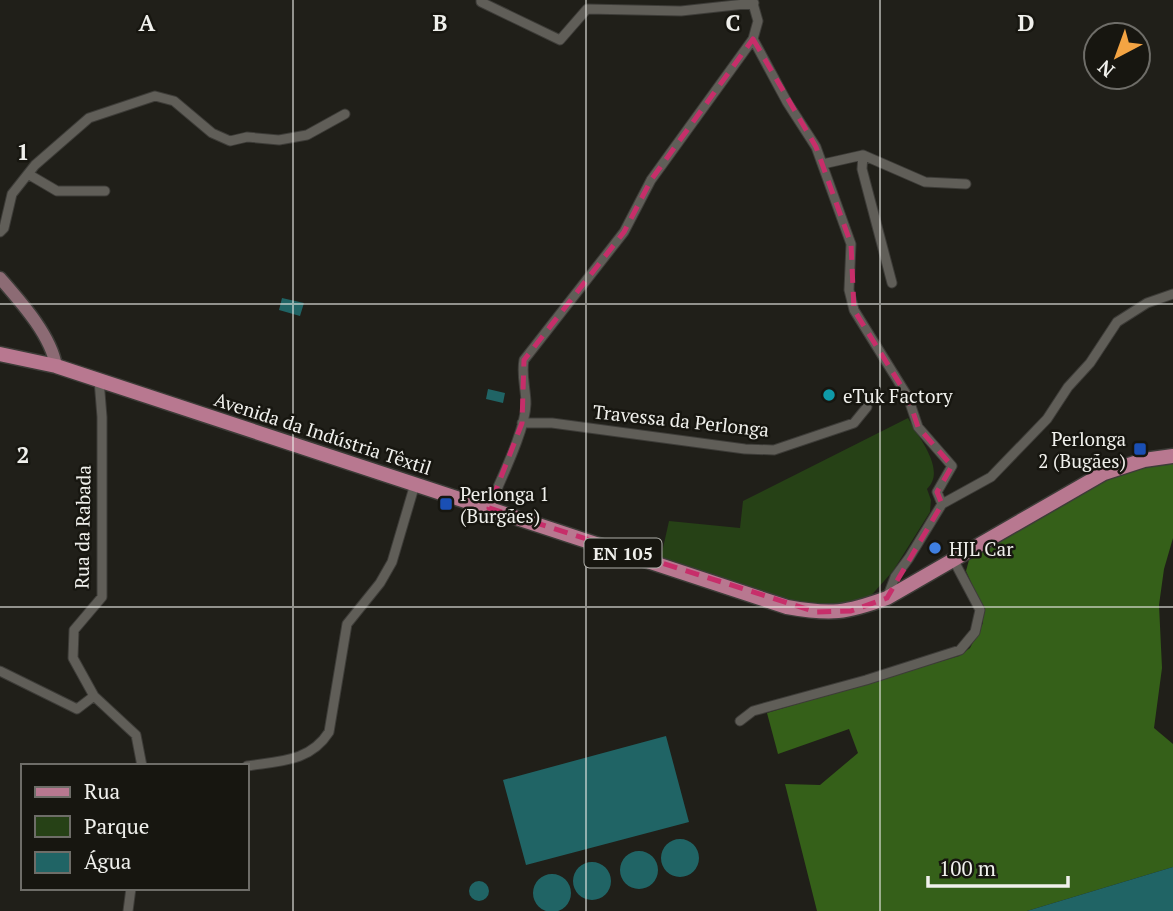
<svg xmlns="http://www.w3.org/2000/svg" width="1173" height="911" viewBox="0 0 1173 911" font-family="'PT Serif',serif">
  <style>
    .green { fill: #264116 }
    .forest { fill: #356019 }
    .water { fill: #206465 }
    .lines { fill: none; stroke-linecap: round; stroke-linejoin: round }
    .street-casing { stroke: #3d3c38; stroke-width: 11 }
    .secondary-casing { stroke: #3d3c38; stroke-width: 15 }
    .primary-casing { stroke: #3d3c38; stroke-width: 17 }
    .street { stroke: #605e58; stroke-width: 9 }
    .secondary { stroke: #8c6b74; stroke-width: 12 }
    .primary { stroke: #b87890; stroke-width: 14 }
    .marked { fill: none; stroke: #c72e6a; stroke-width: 5; stroke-dasharray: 14 9; stroke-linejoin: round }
    .grid { fill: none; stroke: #f0f0ec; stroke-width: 2; stroke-opacity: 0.55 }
    .culture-dot { fill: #0f9aa8; stroke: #171610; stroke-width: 2.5 }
    .transit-dot { fill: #1a4fb4; stroke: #171610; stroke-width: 2.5 }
    .shop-dot { fill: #3f7fe0; stroke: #171610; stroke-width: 2.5 }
    .labels { text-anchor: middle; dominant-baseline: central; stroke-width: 5; stroke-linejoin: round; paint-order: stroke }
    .shield { fill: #171610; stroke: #afafaa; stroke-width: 2 }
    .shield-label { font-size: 18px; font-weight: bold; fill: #f0f0ec }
    .poi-label { font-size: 19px; fill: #f0f0ec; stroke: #171610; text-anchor: start }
    .street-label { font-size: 19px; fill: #f0f0ec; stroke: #171610 }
    .grid-label { font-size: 23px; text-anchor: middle; font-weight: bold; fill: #f0f0ec; stroke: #171610; stroke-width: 5; stroke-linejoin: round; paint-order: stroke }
  </style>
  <rect width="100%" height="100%" fill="#201f19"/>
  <path class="green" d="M908,418C918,437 947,470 927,489L931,500L930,512L893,571L868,599L848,603L820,605L796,603L661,557L669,521L740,528L743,501Z"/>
  <path class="forest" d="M1173,463V538L1164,569L1159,605L1162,668L1154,728L1173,744V867L1027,911H817L785,784L820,785L858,753L849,729L778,754L767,713L959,656L970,648L983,623L974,589L966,571L969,560L1114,475L1152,465Z"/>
  <path class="water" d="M282,298L304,303L300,316L279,310Z
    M488,389L505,393L503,403L486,399Z
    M666,736L689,822L526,865L503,780Z
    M661 858a19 19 0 1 1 38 0a19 19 0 1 1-38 0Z
    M620 870a19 19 0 1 1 38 0a19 19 0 1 1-38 0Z
    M573 881a19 19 0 1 1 38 0a19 19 0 1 1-38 0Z
    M1173,867V911H1027Z
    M533 893a19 19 0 1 1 38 0a19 19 0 1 1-38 0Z
    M469 891a10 10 0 1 1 20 0a10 10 0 1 1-20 0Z"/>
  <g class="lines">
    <g class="street-casing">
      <path id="street" d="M481,0V2L560,40L587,9L681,11L754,3
        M753,39L787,102L816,147L851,244L849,290L854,310L908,397L918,427L952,466L937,492L942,504
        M863,155L862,169L892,283
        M823,164L863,155L925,182L966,184
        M28,174L57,191H105
        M0,232L4,228L12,194L35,165L89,118L155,96L174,101L212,133L230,141L247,137L279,140L307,135L345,114
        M99,380L102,417V597L74,630L73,658L94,696L136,735L142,766
        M522,423H552L745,449L774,450L854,423L867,407
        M489,508C500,480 525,432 526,404C526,389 521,375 524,360L624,232L651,180L753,39L758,21L752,0
        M887,598L895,577L909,558L942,504L991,477L1047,419L1068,387L1090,363L1117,322L1147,303L1173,294
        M0,671L77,709L94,696
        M740,721L753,711L866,680L960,650L975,632L980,610L954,561
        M247,766C279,761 310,762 329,732L347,624L380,583L392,562L415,484
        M128,911L131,888"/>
    </g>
    <g class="secondary-casing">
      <path id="secondary" d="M0,278C20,301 51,335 56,366"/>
    </g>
    <g class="primary-casing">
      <path id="primary" d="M0,354L56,366L787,607C831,615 846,613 887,598L1104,473L1144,460L1173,456"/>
    </g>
    <use href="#street" class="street"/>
    <use href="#secondary" class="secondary"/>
    <use href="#primary" class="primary"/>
  </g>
  <path class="marked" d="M753,39L816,147L851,244L854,310L908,397L918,427L952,466L937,492L942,504L887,598L851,611L816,612L489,508L522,423L524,360L624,232L651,180Z"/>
  <path class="grid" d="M293,0V911M586,0V911M880,0V911M0,304H1173M0,607H1173"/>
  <circle class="culture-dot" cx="829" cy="395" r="7"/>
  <g class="transit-dot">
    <rect x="1133" y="442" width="14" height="14" rx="3.5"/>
    <rect x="439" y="497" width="14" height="14" rx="3.5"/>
  </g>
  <circle class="shop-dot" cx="935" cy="548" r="7"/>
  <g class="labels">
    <rect class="shield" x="584.5" y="538.5" width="77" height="29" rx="5"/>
    <g class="shield-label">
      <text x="623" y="553">EN 105</text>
    </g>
    <g class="poi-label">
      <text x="843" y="395">eTuk Factory</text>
      <text x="1126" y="438" text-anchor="end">Perlonga<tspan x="1126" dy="22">2 (Bugães)</tspan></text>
      <text x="460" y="493">Perlonga 1<tspan x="460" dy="22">(Burgães)</tspan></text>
      <text x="949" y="548">HJL Car</text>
    </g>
    <g class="street-label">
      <text transform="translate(681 420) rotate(6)">Travessa da Perlonga</text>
      <text transform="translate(323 433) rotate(18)">Avenida da Indústria Têxtil</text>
      <text transform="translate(82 527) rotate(-89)">Rua da Rabada</text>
    </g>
  </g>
  <g class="grid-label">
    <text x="147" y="31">A</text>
    <text x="440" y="31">B</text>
    <text x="733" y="31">C</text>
    <text x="1026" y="31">D</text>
    <text x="23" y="160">1</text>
    <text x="23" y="463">2</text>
  </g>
  <rect x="21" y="764" width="228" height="126" fill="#171610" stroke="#6e6d68" stroke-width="2"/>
  <rect x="35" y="787" width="35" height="10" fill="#b87890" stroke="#6e6d68" stroke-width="2"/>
  <text x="84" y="799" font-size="21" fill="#f0f0ec">Rua</text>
  <rect x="35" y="816" width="35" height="21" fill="#264116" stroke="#6e6d68" stroke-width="2"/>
  <text x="84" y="834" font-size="21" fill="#f0f0ec">Parque</text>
  <rect x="35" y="852" width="35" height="21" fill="#206465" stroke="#6e6d68" stroke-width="2"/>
  <text x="84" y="869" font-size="21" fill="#f0f0ec">Água</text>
  <g transform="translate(1117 56) rotate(221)"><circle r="33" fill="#171610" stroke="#6e6d68" stroke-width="2"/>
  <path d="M0-5L12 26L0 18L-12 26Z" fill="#f4a443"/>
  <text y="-10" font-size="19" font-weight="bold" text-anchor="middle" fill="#f0f0ec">N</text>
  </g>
  <path d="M928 876v10h140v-10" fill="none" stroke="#f0f0ec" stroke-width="3.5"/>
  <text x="939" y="876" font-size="21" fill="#f0f0ec" stroke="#171610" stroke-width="5" paint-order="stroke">100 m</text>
</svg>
